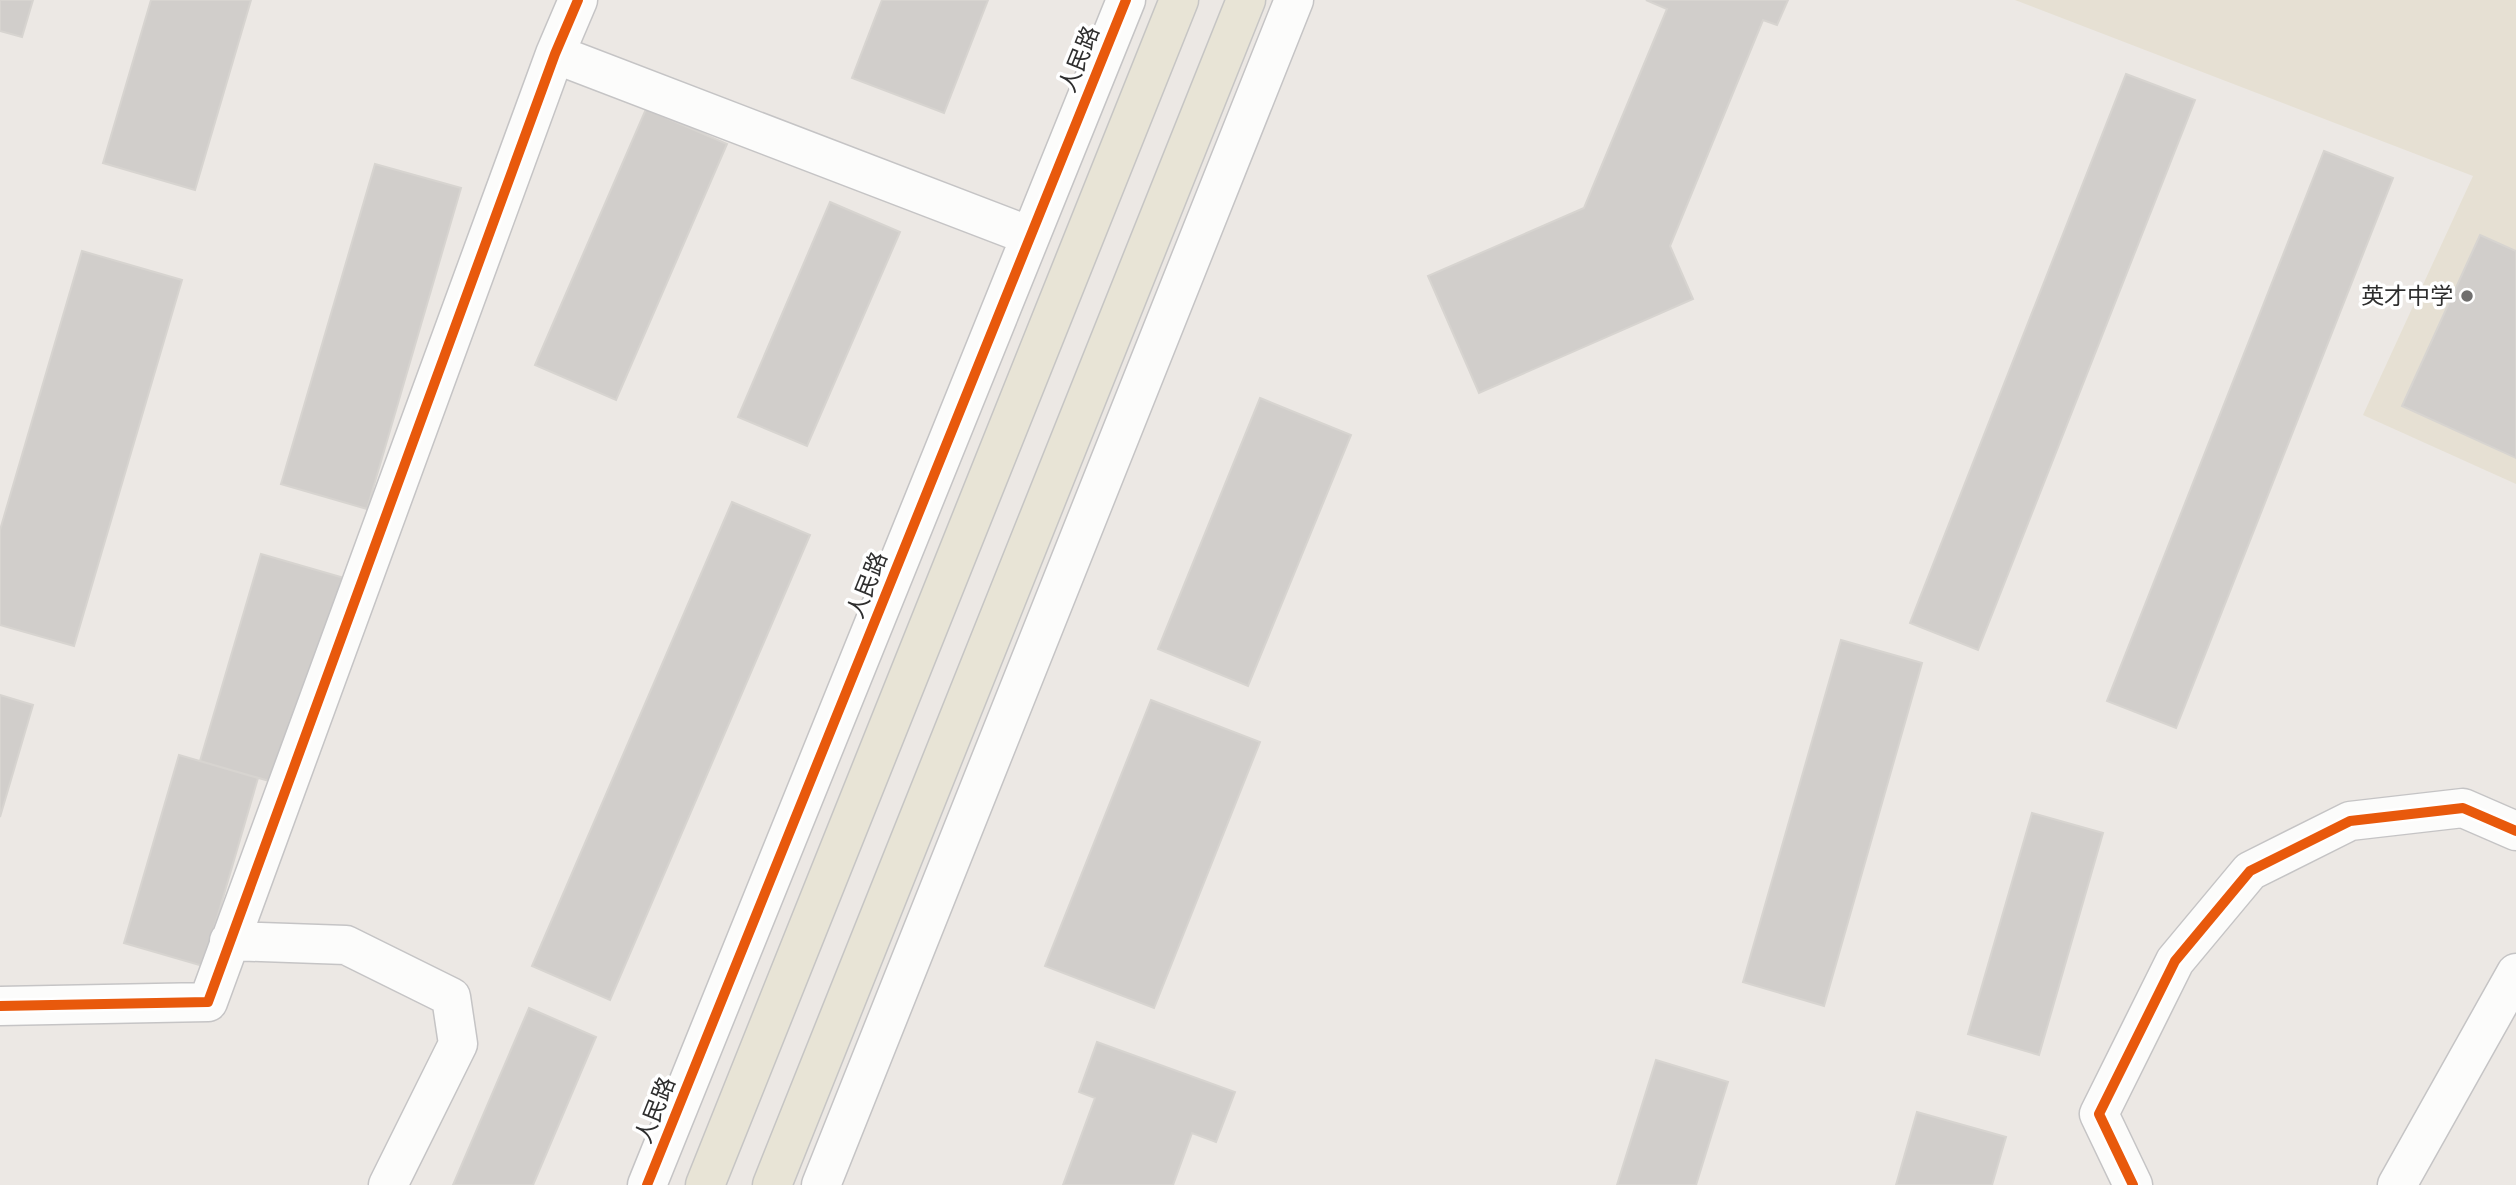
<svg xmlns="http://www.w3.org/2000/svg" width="2516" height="1185" viewBox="0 0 2516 1185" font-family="Helvetica,'Noto Sans SC',sans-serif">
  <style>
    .education { fill: #e6e0d3 }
    .building { fill: #d1cecb; stroke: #d7d4d0; stroke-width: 2 }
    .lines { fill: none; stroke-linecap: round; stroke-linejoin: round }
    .minor-casing { stroke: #c5c4c5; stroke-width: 41 }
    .major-casing { stroke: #c6c5c4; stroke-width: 41 }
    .minor { stroke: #fcfcfb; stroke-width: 38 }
    .major { stroke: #e8e4d6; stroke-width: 38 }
    .cycleway-casing { stroke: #fff; stroke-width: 15 }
    .cycleway { stroke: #e8590c; stroke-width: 10 }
    .poi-dot { fill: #706f6e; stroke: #fff; stroke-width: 2.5 }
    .labels { text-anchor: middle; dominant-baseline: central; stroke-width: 7; stroke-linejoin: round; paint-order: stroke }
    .street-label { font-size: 23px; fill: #2e2e2e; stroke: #fff }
    .poi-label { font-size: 23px; fill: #2e2e2e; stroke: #fff; text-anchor: end }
  </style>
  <rect width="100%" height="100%" fill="#ece8e4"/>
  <path class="education" d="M2015,0H2516V484L2363,415L2473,176Z"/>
  <path class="building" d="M0,0H33L22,37L0,31Z
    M151,0H251L195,190L103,163Z
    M882,0H988L944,113L852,78Z
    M1646,0H1788L1777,25L1763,20L1670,246L1693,299L1479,393L1428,276L1584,208L1667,9Z
    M2126,74L2195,100L1978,650L1910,623Z
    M646,109L727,144L616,400L535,365Z
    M2324,151L2393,178L2176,728L2107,701Z
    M375,164L461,188L367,509L281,484Z
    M830,202L900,232L807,446L738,417Z
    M2480,235L2516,251V458L2402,406Z
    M82,251L182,280L74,646L0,625V530Z
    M1260,398L1351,435L1248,686L1158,649Z
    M732,502L810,535L610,1000L532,966Z
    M261,554L344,578L283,785L200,761Z
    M1841,640L1922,663L1824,1006L1743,982Z
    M0,695L33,705L0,817Z
    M1151,700L1260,742L1154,1008L1045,966Z
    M179,755L258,778L203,966L124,943Z
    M2032,813L2103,833L2039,1055L1968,1034Z
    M529,1008L596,1037L533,1185H453Z
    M1097,1042L1235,1092L1216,1142L1192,1133L1173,1185H1063L1095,1098L1079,1092Z
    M1656,1060L1728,1082L1696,1185H1617Z
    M1917,1112L2006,1137L1992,1185H1896Z"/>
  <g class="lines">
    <g class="minor-casing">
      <path id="minor" d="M555,54L1030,236
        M229,941L346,945L451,997L458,1044L388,1185
        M0,1006L208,1002L555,54L578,0
        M647,1185L1126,0
        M821,1185L1294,0
        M2133,1185L2099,1114L2175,961L2250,871L2350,821L2463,808L2516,831
        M2397,1185L2516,973"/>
    </g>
    <g class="major-casing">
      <path id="major" d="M705,1185L1179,0
        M772,1185L1246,0"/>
    </g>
    <use href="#minor" class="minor"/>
    <use href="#major" class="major"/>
    <g class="cycleway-casing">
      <path id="cycleway" d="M0,1006L208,1002L555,54L578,0
        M647,1185L1126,0
        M2133,1185L2099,1114L2175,961L2250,871L2350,821L2463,808L2516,831"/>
    </g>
    <use href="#cycleway" class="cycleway"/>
  </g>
  <circle class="poi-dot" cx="2467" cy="296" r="7"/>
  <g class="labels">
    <g class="street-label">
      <text transform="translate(1079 59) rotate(-68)">人民路</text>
      <text transform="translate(867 585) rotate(-68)">人民路</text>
      <text transform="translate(655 1110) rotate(-68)">人民路</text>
    </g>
    <g class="poi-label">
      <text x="2453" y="296">英才中学</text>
    </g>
  </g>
</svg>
